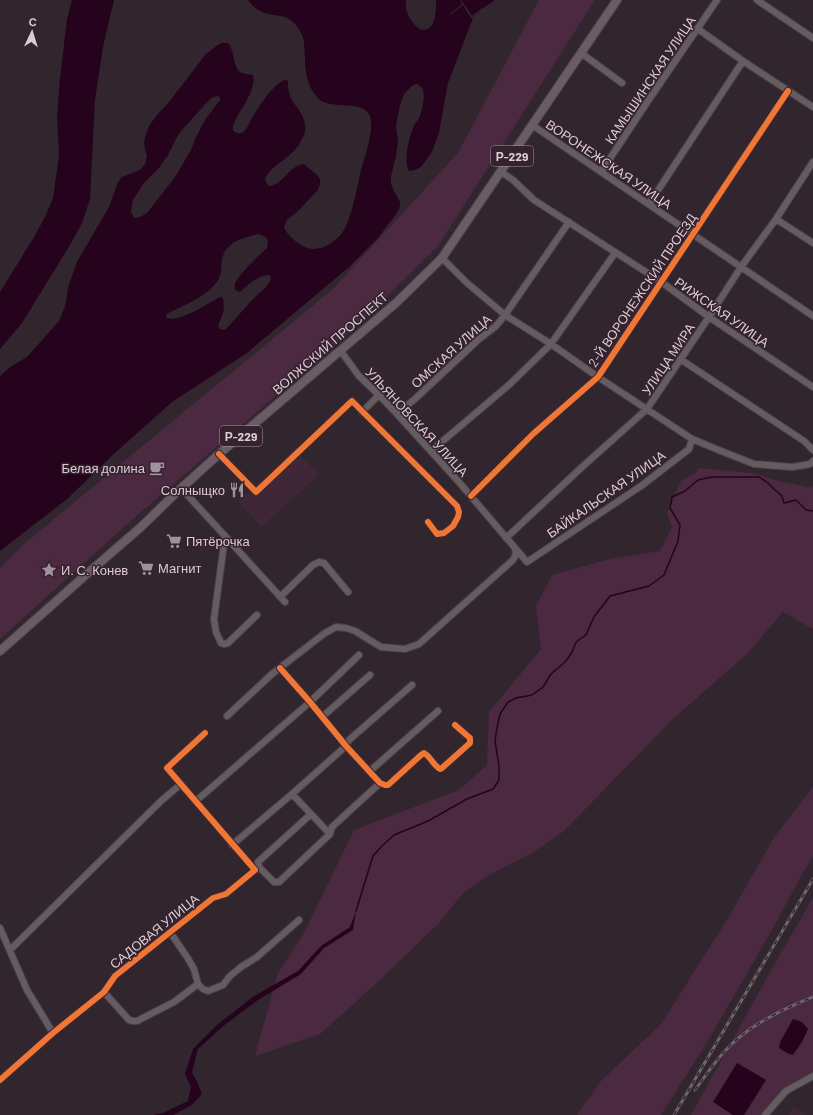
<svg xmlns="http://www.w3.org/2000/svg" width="813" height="1115" viewBox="0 0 813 1115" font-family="Barlow,sans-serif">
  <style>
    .built { fill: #3f2737 }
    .green { fill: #4b2940 }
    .water { fill: #25031c; fill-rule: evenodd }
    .pier { fill: #32262e }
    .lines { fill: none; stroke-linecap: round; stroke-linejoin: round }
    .stream { stroke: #25031c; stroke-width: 1.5 }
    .minor-casing { stroke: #4b4148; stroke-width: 8 }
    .major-casing { stroke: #4b4148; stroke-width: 10 }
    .minor { stroke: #655c62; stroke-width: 6 }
    .major { stroke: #695c64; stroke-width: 8 }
    .rail-casing { stroke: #6e656a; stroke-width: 3 }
    .rail { stroke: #36222f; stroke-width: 1.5; stroke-dasharray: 4.5; stroke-linecap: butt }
    .cycleway-casing { stroke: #36222f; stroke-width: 8 }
    .cycleway { stroke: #f07635; stroke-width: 6 }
    .labels { text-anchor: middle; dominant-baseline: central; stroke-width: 3; stroke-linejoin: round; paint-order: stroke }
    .shield { fill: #36222f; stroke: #a999a3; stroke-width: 1 }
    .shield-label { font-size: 12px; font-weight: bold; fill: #daccd5 }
    .street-label { font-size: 13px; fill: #daccd5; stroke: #36222f }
    .poi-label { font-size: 13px; fill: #daccd5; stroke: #36222f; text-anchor: start }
  </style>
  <rect width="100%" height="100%" fill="#32262e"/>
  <path class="built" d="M295,449L319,475L261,527L238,501Z
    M793,1107L806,1115H788Z"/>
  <path class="green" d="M539,0H595L438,246L360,323L125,526L0,639V568L25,543L333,289L458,153Z
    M698,468L751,473L778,481L808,487L813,486V629L783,612L747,654L673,719L564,831L532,853L491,874L463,893L438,924L381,979L320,1034L255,1056L278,973L304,933L354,830L459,790L487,765L489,712L541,649L536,606L552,575L610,559L660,551L672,527L667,513L681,481L696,473Z
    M813,787V857L805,869L769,935L709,1039L661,1115H577L600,1082L661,1024L727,920L775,836Z
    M813,898V1075L773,1103L766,1115H691L775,963Z"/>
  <path class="water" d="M72,0H114L103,47L95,100L90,199L82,223L70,245L22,323L0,349V292L34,237L45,217L53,198L59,156L57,117L60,78L67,19Z
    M248,0H406C406,3 406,7 406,9C409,19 421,39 432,25C436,18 436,8 436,0H495L482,9L473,18L448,83L439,133L432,152L421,167L415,170L409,171C403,160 409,139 413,128C414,124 417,122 419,118C422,112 426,94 422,88C421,86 418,85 417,84L413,85L404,94L400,106L396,125L398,141L396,156L391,176V184L394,191L400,202V207L397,213L377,239L349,267L247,353L172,402L115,453L66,500L0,551V376L10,367L27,357L59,321L65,306L69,284L78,260L95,231L109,207L118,182L122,177L140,170L145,164L147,156L145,149L144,142L146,134L149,126L156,116L169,102L205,55L215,47L221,43H228C235,51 233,67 240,72C244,74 249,74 253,75C257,90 239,111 233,125V130C235,132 238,134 241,133C247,132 249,122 252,118C260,105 270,88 284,80H286L288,81C287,104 302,106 305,124C306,129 305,134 302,139C294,158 272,163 265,179L267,184L269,186C285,184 288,166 304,164L316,174L320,179V184L318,190L297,212L287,220L284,227C287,235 296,243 305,247C318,253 333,244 342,233C352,218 357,188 361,169C365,157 370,141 371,128C371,124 371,119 370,116C362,99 334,110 320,100C308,90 305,72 305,58C304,51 305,44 303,37C300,30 293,19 285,17C269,13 259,16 248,0ZM216,96L220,97V100L205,120L195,139L191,150L175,177L147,213L140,217L134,218L131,211L133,200L143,184L159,168L168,155L177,137L181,131L210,99ZM258,234L266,237L268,242L267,248C260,254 237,276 235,284C234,286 235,288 235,290L240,292C248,285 259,274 270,275L271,279C266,289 258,294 250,302C242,311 234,321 225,330L220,329L218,326L224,310L223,298L220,297C207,304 179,323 166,318L167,314C183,305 208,297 218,280C222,274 221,267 222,259C227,241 242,239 258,234Z
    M356,911L353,930L324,948L301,974L258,1000L222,1027L198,1049L192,1072L198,1084L202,1094L192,1105L173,1115H153L163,1113L188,1101L191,1087L185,1074L193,1049L218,1024L254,996L298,971L321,946L350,927Z
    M793,1019L802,1022L808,1029L802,1042L793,1055L787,1053L779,1048L780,1042Z
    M737,1063L766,1080L744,1115H733L713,1102Z"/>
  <path class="pier" d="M460,0H461L472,16L482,8V9L473,18H471L463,5L450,15V14L462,4Z"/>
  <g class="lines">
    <path class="stream" d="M356,911L373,856L382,846L394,835L428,821L467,799L493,789L499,780V766L495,741L497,728L500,714L508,702L516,698L532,695L543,687L551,674L566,661L572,652L576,642L586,635L594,617L610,596L649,586L664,575L678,541L680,525L670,508L672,497L685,491L698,480L712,477H759L768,483L774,489L782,496L784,503L796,500L806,510L813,511"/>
    <g class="minor-casing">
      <path id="minor" d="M757,0L813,38
        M698,29L743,61L813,107
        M581,53L622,83
        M532,125L813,316
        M501,172L513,180L534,200L660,281L709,317L813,387
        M601,172L650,98L717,0
        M649,204L743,61
        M776,219L813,243
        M442,258L466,282L505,315L551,344L598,377L692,439L726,453L754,464L792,467L799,466L810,464L813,461
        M340,350L359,376L379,395L397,414L458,481L527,562L641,486L689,449L692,439
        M680,359L804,441L813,450
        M362,412L379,395
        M397,414L416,398L478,340L496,326L505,315L569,222
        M431,451L510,384L551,344L615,253
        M219,454L256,492L352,401L457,506L459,512L458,517L453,526L444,533L437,534L428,522
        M181,488L225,536L285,602
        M471,496L533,434L598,377L788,91
        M225,536L214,619L216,632L221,643L224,644L228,643L257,615
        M506,538L581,468L647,409L709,317L741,267L776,219L813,162
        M280,597L313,565L319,562L324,563L348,592
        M280,668L310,702L346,746L380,783L385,785H388L421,755L424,753C431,757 433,765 440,769L442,768L470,743V738L455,725
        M227,716L272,674L325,633L336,627L346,628L355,631L381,647L405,649L419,644L513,560L516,554L515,549
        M322,717L370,675
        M370,771L438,711
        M292,794L330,834
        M196,801L310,702L359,655
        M311,814L258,862L259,867L274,882H279L330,834L332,827L380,783
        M232,845L292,794L346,746L349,740L412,685
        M0,928L27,990L53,1033
        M170,932L187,957L194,969L198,984L203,989L208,991L223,985L230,976L241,967L257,957L299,920
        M10,950L161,801L181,784
        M104,992L129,1020L133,1021H137L174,1002L198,984
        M0,1080L53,1033L104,992L115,976L213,898L226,894L255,870L167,768L205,733
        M765,1115L786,1091L813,1076"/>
    </g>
    <g class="major-casing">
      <path id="major" d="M0,651L88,573L141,527L176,493L219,454L396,303L442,258L617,0"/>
    </g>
    <use href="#minor" class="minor"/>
    <use href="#major" class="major"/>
    <g class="rail-casing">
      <path id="rail" d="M695,1090C704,1077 713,1065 723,1053C747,1026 781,1010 813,997
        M674,1115L813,879"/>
    </g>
    <use href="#rail" class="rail"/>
    <g class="cycleway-casing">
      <path id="cycleway" d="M219,454L256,492L352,401L457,506L459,512L458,517L453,526L444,533L437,534L428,522
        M471,496L533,434L598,377L788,91
        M280,668L310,702L346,746L380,783L385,785H388L421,755L424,753C431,757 433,765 440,769L442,768L470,743V738L455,725
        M0,1080L53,1033L104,992L115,976L213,898L226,894L255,870L167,768L205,733"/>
    </g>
    <use href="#cycleway" class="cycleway"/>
  </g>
  <defs>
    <g id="cafe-bare" transform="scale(1.2)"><path d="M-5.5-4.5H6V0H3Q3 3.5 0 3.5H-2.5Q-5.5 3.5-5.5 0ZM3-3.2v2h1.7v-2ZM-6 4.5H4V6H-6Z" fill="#9f929b" stroke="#36222f" stroke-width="2.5" paint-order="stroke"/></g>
    <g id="restaurant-bare" transform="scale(1.2)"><path d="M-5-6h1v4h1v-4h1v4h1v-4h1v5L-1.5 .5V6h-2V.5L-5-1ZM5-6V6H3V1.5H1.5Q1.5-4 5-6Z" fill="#9f929b" stroke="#36222f" stroke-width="2.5" paint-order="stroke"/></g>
    <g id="supermarket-bare" transform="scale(1.2)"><path d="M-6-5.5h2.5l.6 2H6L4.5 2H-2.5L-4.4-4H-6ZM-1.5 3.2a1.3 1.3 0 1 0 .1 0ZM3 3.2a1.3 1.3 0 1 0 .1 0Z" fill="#9f929b" stroke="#36222f" stroke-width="2.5" paint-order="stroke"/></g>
    <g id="sight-bare" transform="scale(1.2)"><path d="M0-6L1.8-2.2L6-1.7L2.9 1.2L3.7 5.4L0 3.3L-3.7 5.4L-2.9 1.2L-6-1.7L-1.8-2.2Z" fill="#9f929b" stroke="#36222f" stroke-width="2.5" paint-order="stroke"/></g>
  </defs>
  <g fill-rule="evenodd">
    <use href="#cafe-bare" x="157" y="468"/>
    <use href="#restaurant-bare" x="237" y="490"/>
    <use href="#supermarket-bare" x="174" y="541"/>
    <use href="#supermarket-bare" x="146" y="568"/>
    <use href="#sight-bare" x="49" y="570"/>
  </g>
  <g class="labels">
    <g class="shield">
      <rect x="491" y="146" width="42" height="20" rx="3"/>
      <rect x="220" y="426" width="42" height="20" rx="3"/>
    </g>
    <g class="shield-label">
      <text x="512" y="156">Р-229</text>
      <text x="241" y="436">Р-229</text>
    </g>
    <g class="street-label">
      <text transform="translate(650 80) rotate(-56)">КАМЫШИНСКАЯ УЛИЦА</text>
      <text transform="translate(609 164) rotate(34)">ВОРОНЕЖСКАЯ УЛИЦА</text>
      <text transform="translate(642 290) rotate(-56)">2-Й ВОРОНЕЖСКИЙ ПРОЕЗД</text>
      <text transform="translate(722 312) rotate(35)">РИЖСКАЯ УЛИЦА</text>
      <text transform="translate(330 343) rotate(-41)">ВОЛЖСКИЙ ПРОСПЕКТ</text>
      <text transform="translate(451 351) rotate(-42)">ОМСКАЯ УЛИЦА</text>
      <text transform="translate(668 359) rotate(-56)">УЛИЦА МИРА</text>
      <text transform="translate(417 422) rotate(47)">УЛЬЯНОВСКАЯ УЛИЦА</text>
      <text transform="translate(606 494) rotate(-35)">БАЙКАЛЬСКАЯ УЛИЦА</text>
      <text transform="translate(154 931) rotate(-39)">САДОВАЯ УЛИЦА</text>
    </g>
    <g class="poi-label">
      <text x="145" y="468" text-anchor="end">Белая долина</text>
      <text x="225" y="490" text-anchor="end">Солныщко</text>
      <text x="186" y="541">Пятёрочка</text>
      <text x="158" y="568">Магнит</text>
      <text x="61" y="570">И. С. Конев</text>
    </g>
  </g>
  <g transform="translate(32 32) rotate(4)" stroke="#36222f" stroke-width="3" paint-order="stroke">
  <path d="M0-3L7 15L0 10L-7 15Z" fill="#daccd5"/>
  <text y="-6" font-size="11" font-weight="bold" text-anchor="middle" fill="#daccd5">С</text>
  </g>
</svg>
